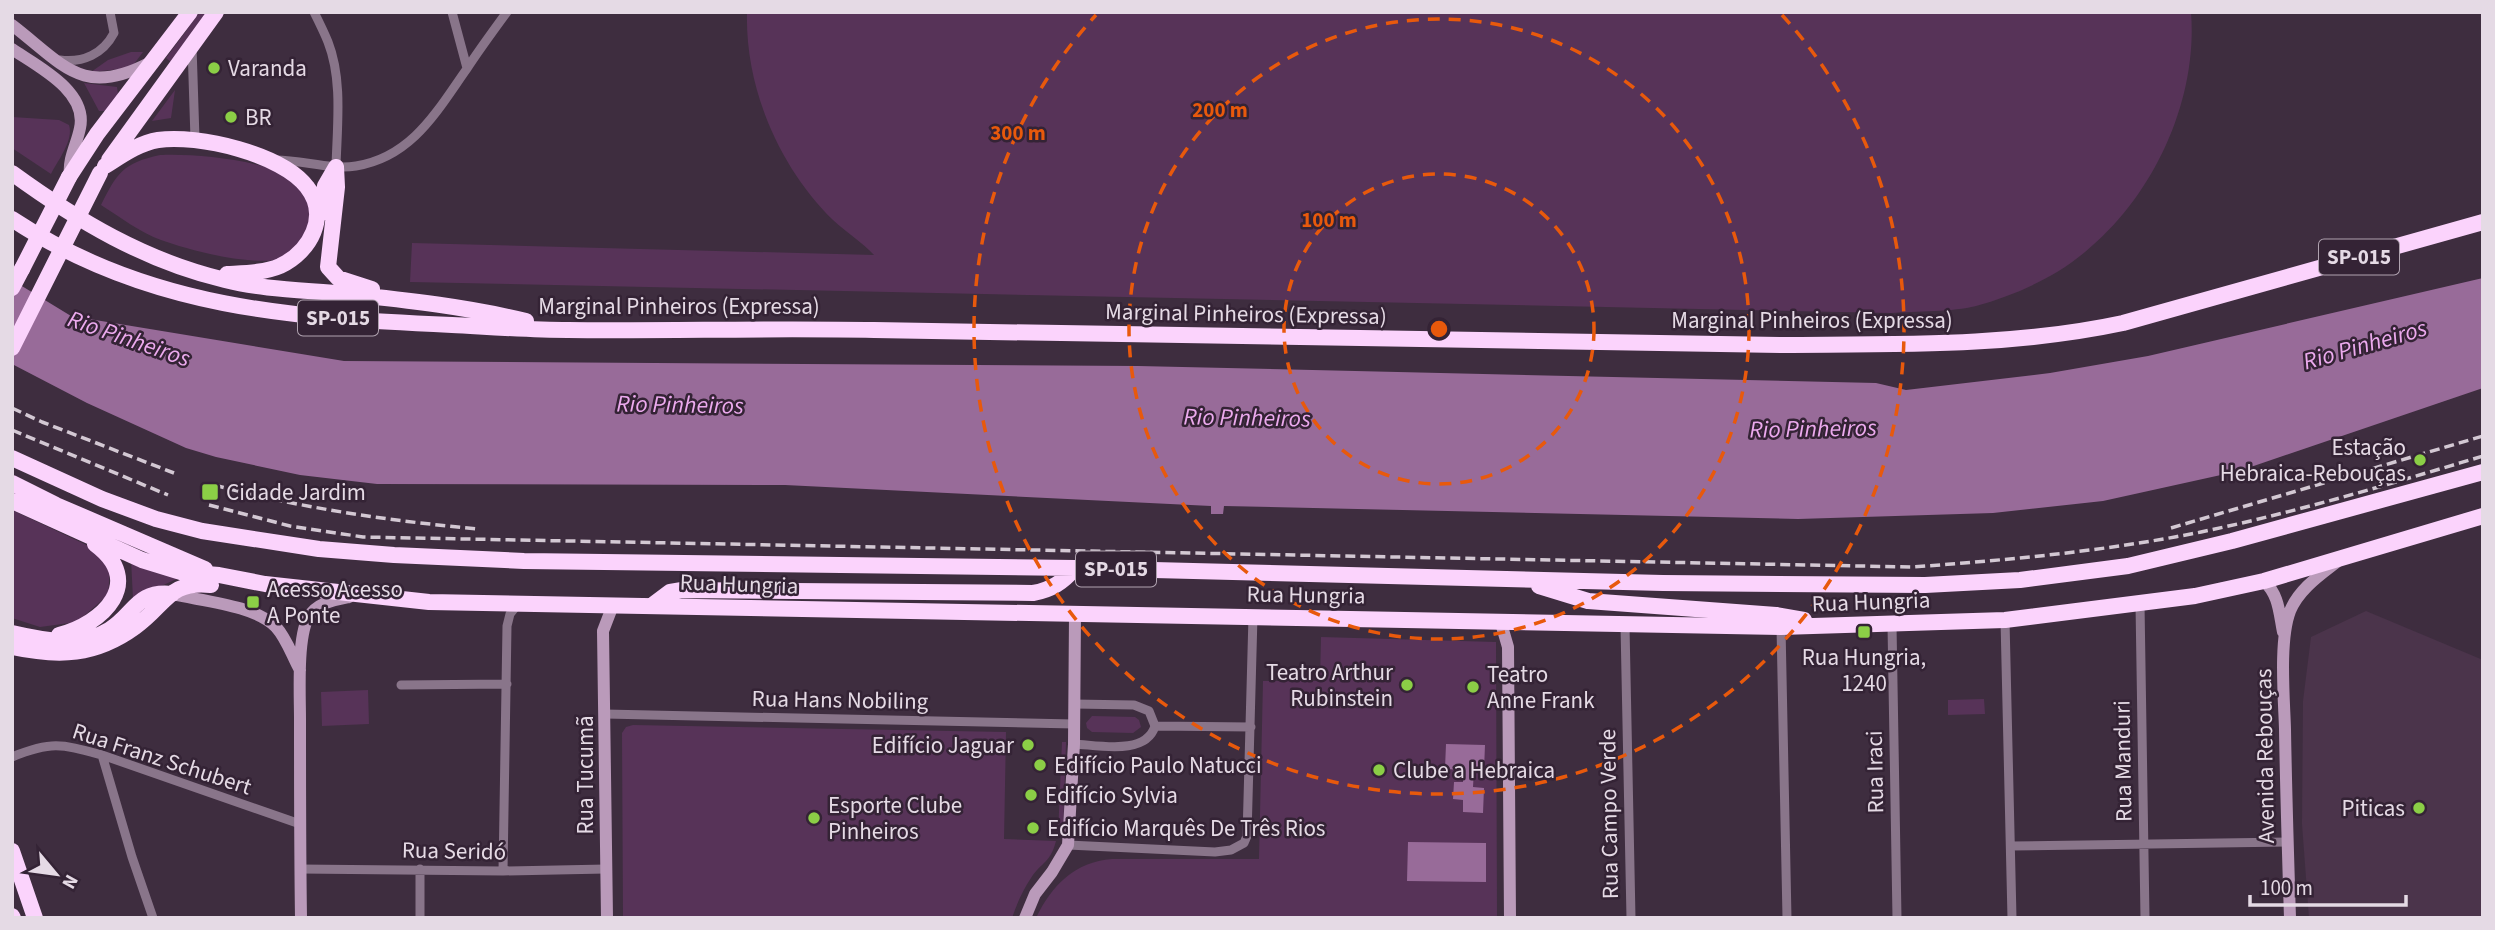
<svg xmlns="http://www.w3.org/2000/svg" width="2495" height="930" viewBox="0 0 2495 930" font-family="'Source Sans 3',sans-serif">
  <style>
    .built { fill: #4b344b }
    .green { fill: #573358 }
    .water { fill: #986b99 }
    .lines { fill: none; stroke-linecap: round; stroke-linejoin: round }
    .street { stroke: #89758a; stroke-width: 9 }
    .secondary { stroke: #ba9aba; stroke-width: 12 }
    .highway { stroke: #fbd3fc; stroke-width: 16 }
    .rail { stroke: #d3c8d3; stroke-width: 3.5; stroke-dasharray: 10 5; stroke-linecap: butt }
    .highway-bridge { stroke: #fbd3fc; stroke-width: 16 }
    .ring { fill: none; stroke: #e8590c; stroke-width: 3.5; stroke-dasharray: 12 9 }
    .poi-dot { fill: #8bce46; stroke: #342335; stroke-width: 2.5 }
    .labels { text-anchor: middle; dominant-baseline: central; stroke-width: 5; stroke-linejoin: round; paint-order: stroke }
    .shield { fill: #342335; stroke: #b0a3b0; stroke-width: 2 }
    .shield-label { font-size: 21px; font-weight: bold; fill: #e5dae5 }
    .poi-label { font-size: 23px; fill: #e5dae5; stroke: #342335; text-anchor: start }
    .street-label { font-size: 23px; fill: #e5dae5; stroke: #342335 }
    .water-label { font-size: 24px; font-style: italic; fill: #ecaaee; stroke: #342335 }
    .centre { fill: #e8590c; stroke: #342335; stroke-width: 3.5 }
    .ring-label { font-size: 21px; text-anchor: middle; font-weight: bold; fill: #e8590c; stroke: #342335; stroke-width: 5; stroke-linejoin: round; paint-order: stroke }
  </style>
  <rect width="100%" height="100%" fill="#3e2d3f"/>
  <path class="built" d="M2366,611L2483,660V918H2309L2302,824L2303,701L2311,637Z"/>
  <path class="green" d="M200,12H206L171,62L166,58Z
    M747,12H2191C2198,100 2154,196 2085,252C2054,278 2015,295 1976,306C1953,312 1916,311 1891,313L410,282L412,243L874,255C862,242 846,232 833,220C779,167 745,88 747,12Z
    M131,52H143L131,68L91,72L108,60Z
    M84,83L117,87L118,94L105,111H99Z
    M175,90L171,118L152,121Z
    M12,117L59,120L69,125C74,140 58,160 51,174L12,148Z
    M160,155C193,153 275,160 299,184C308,193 312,211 311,223C309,235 297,252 286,257C260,269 188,250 161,240C141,233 120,217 101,205C117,173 123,163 160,155Z
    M12,510L93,548L110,569L108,595L77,622L40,627L12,618Z
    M131,559L183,576L133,599Z
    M1321,637L1496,642L1497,918H1036C1052,885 1075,862 1112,859H1259L1263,681H1320Z
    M368,690L369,724L322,726L321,692Z
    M1984,699L1985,714L1948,715V700Z
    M1092,716L1135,717L1139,720L1141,727L1133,733L1092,732L1087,728L1086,723Z
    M633,725L1006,732L1004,839L1056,841C1050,864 1042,861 1031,878C1023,890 1017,903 1012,918H623L622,733L626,727Z
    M1062,742H1066L1063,835H1058Z"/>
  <path class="water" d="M2483,278V388L2239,471L2103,501L1993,513L1798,519L1224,506L1223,514H1211V506L785,485L377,484L300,475L216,457L186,448L87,403L12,364V280L71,316L344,361L1138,366L1876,383L1906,390L2050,373L2148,356Z
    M1446,744L1485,745L1484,770H1474L1473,787L1484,788L1483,813L1463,812V800L1453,799L1454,782H1463V770L1445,769Z
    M1408,842L1486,843V882L1407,881Z"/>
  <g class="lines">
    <path class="street" d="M314,12C319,22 324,32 328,42C343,80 337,127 336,167
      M452,12L467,68
      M192,46L195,139
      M60,60C83,63 103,54 114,33L110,12
      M276,160C303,160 330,170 356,166C412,157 437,111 466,70C479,50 493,31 507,12
      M2140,604L2145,918
      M2005,620L2012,918
      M1892,625L1897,918
      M1625,626L1631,918
      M1781,627L1787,918
      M401,685L507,684
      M1074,704L1134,705L1149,711L1155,726C1146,756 1098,745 1074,744
      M605,714L1074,724
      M1155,726L1251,727
      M102,755L132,857L153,918
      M12,757C52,741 61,744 102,755L300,824
      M1068,845L1215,852L1231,850L1244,843L1247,836L1253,616
      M2011,846L2288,842
      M300,869L503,871L606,869
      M420,869V918
      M503,871L507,626L510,614L518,604"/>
    <path class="secondary" d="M12,25C63,64 82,98 149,63
      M12,49C37,66 88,91 80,128C77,144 68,158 70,175
      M2264,581C2279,595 2279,612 2283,632
      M172,594C201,601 255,605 276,627C287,639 292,656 300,670
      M1501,623L1508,647L1510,918
      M301,918C300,852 300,785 300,719C300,694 297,639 308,618C316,603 334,600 349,597
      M607,918L603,631L613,605
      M1025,918L1035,894L1052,872L1068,845L1074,744L1075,615
      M2290,918C2288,855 2286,792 2285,729C2284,697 2279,640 2290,611C2299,589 2320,575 2338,561"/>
    <path class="highway" d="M109,160L216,12
      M105,166C121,156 139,143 158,140C198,134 282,154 307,187C330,216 310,252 280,266C264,273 244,273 227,274
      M336,167L337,187L328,267L338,278L372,289
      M12,173C78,221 145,261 225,280C264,290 307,290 347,294C407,300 468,307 526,321
      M69,177L97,134L190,12
      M320,214L325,186L336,167
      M12,219C148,309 294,318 452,325C490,327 530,330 568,330C670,331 772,328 874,330C1177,335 1480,340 1783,345C1897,344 2011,347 2123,323L2483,222
      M12,288L22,269
      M12,458L102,499L156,519L202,531L319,549L394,555L524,561L1075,568L1663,583L1925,585L2020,580L2128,566L2232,541L2483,472
      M12,483L56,505L205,569
      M12,501L142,560L181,572L219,575L265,584L429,602L1781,627L2005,620L2195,596L2264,581L2483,516
      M1539,586L1588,601L1776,615L1804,620
      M654,604L670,592L682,590L1033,593C1051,590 1063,582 1075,568
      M12,633C42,640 82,648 109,630C135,614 136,590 172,594
      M59,635C103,624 146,582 95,544
      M12,647C59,657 95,656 135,627C166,605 169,580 211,585
      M12,851L35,918
      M12,916L13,918"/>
    <path class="rail" d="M12,408L42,422L174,473
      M12,430L168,495
      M214,485C301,508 390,521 479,529
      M209,505L290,526L363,537L1912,567C2009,560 2106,551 2201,532C2297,512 2390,484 2483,456
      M2171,528L2483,436"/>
    <path class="highway-bridge" d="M22,269L69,177
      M12,348L100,173"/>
  </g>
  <g class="ring">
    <circle cx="1439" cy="329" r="155"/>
    <circle cx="1439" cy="329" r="310"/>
    <path d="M1782 15A465 465 0 1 1 1096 15"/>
  </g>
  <g class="poi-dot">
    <circle cx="214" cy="68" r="7"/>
    <circle cx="231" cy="117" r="7"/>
    <circle cx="2420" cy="460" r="7"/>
    <rect x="201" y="483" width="18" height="18" rx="3.5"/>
    <rect x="246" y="595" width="14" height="14" rx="3.5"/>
    <rect x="1857" y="625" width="14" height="14" rx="3.5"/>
    <circle cx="1407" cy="685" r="7"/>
    <circle cx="1473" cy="687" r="7"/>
    <circle cx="1028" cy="745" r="7"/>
    <circle cx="1040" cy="765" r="7"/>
    <circle cx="1379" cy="770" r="7"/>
    <circle cx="1031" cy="795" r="7"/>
    <circle cx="2419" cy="808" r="7"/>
    <circle cx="814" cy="818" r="7"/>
    <circle cx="1033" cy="828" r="7"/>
  </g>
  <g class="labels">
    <g class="shield">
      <rect x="2319" y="239.5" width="80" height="35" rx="5"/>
      <rect x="298" y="300.5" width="80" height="35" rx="5"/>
      <rect x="1076" y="551.5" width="80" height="35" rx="5"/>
    </g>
    <g class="shield-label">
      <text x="2359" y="257">SP-015</text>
      <text x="338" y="318">SP-015</text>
      <text x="1116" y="569">SP-015</text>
    </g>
    <g class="poi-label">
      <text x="228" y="68">Varanda</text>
      <text x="245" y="117">BR</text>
      <text x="2406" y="447" text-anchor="end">Estação<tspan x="2406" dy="26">Hebraica-Rebouças</tspan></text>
      <text x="226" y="492">Cidade Jardim</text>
      <text x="267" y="589">Acesso Acesso<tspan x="267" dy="26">A Ponte</tspan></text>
      <text x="1864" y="657" text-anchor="middle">Rua Hungria,<tspan x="1864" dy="26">1240</tspan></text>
      <text x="1393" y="672" text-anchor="end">Teatro Arthur<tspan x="1393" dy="26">Rubinstein</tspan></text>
      <text x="1487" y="674">Teatro<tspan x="1487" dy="26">Anne Frank</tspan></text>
      <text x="1014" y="745" text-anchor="end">Edifício Jaguar</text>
      <text x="1054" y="765">Edifício Paulo Natucci</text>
      <text x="1393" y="770">Clube a Hebraica</text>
      <text x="1045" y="795">Edifício Sylvia</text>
      <text x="828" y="805">Esporte Clube<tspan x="828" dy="26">Pinheiros</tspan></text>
      <text x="2405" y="808" text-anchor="end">Piticas</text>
      <text x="1047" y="828">Edifício Marquês De Três Rios</text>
    </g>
    <g class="street-label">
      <text x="679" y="306">Marginal Pinheiros (Expressa)</text>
      <text transform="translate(1246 314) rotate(1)">Marginal Pinheiros (Expressa)</text>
      <text x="1812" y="320">Marginal Pinheiros (Expressa)</text>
      <text transform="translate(739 584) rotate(2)">Rua Hungria</text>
      <text transform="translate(1306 595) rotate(1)">Rua Hungria</text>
      <text transform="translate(1871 602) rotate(-2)">Rua Hungria</text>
      <text transform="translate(840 700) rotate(1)">Rua Hans Nobiling</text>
      <text transform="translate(2265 756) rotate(-91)">Avenida Rebouças</text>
      <text transform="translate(162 759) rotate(18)">Rua Franz Schubert</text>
      <text transform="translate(2123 761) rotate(-91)">Rua Manduri</text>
      <text transform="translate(1875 772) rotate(-91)">Rua Iraci</text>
      <text transform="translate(585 775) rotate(-90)">Rua Tucumã</text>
      <text transform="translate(1609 814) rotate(-91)">Rua Campo Verde</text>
      <text transform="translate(454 851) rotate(1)">Rua Seridó</text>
    </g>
    <g class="water-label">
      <text transform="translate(129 339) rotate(19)">Rio Pinheiros</text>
      <text transform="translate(2365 345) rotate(-16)">Rio Pinheiros</text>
      <text transform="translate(680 405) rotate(1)">Rio Pinheiros</text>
      <text transform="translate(1247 418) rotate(1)">Rio Pinheiros</text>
      <text transform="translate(1813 429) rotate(-1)">Rio Pinheiros</text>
    </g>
  </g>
  <circle cx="1439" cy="329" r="10" class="centre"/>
  <g class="ring-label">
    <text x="1220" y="117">200 m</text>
    <text x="1018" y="140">300 m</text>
    <text x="1329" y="227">100 m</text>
  </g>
  <rect width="2495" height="930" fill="none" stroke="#e5dae5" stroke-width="28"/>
  <g transform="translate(56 874) rotate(119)" stroke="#342335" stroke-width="5" paint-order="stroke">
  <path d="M0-5L12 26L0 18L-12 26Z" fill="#e5dae5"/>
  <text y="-10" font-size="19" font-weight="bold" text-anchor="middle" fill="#e5dae5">N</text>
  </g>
  <path d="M2250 895v10h156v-10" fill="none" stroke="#e5dae5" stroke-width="3.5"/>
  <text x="2260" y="895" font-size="21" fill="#e5dae5" stroke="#342335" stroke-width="5" paint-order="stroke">100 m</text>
</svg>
